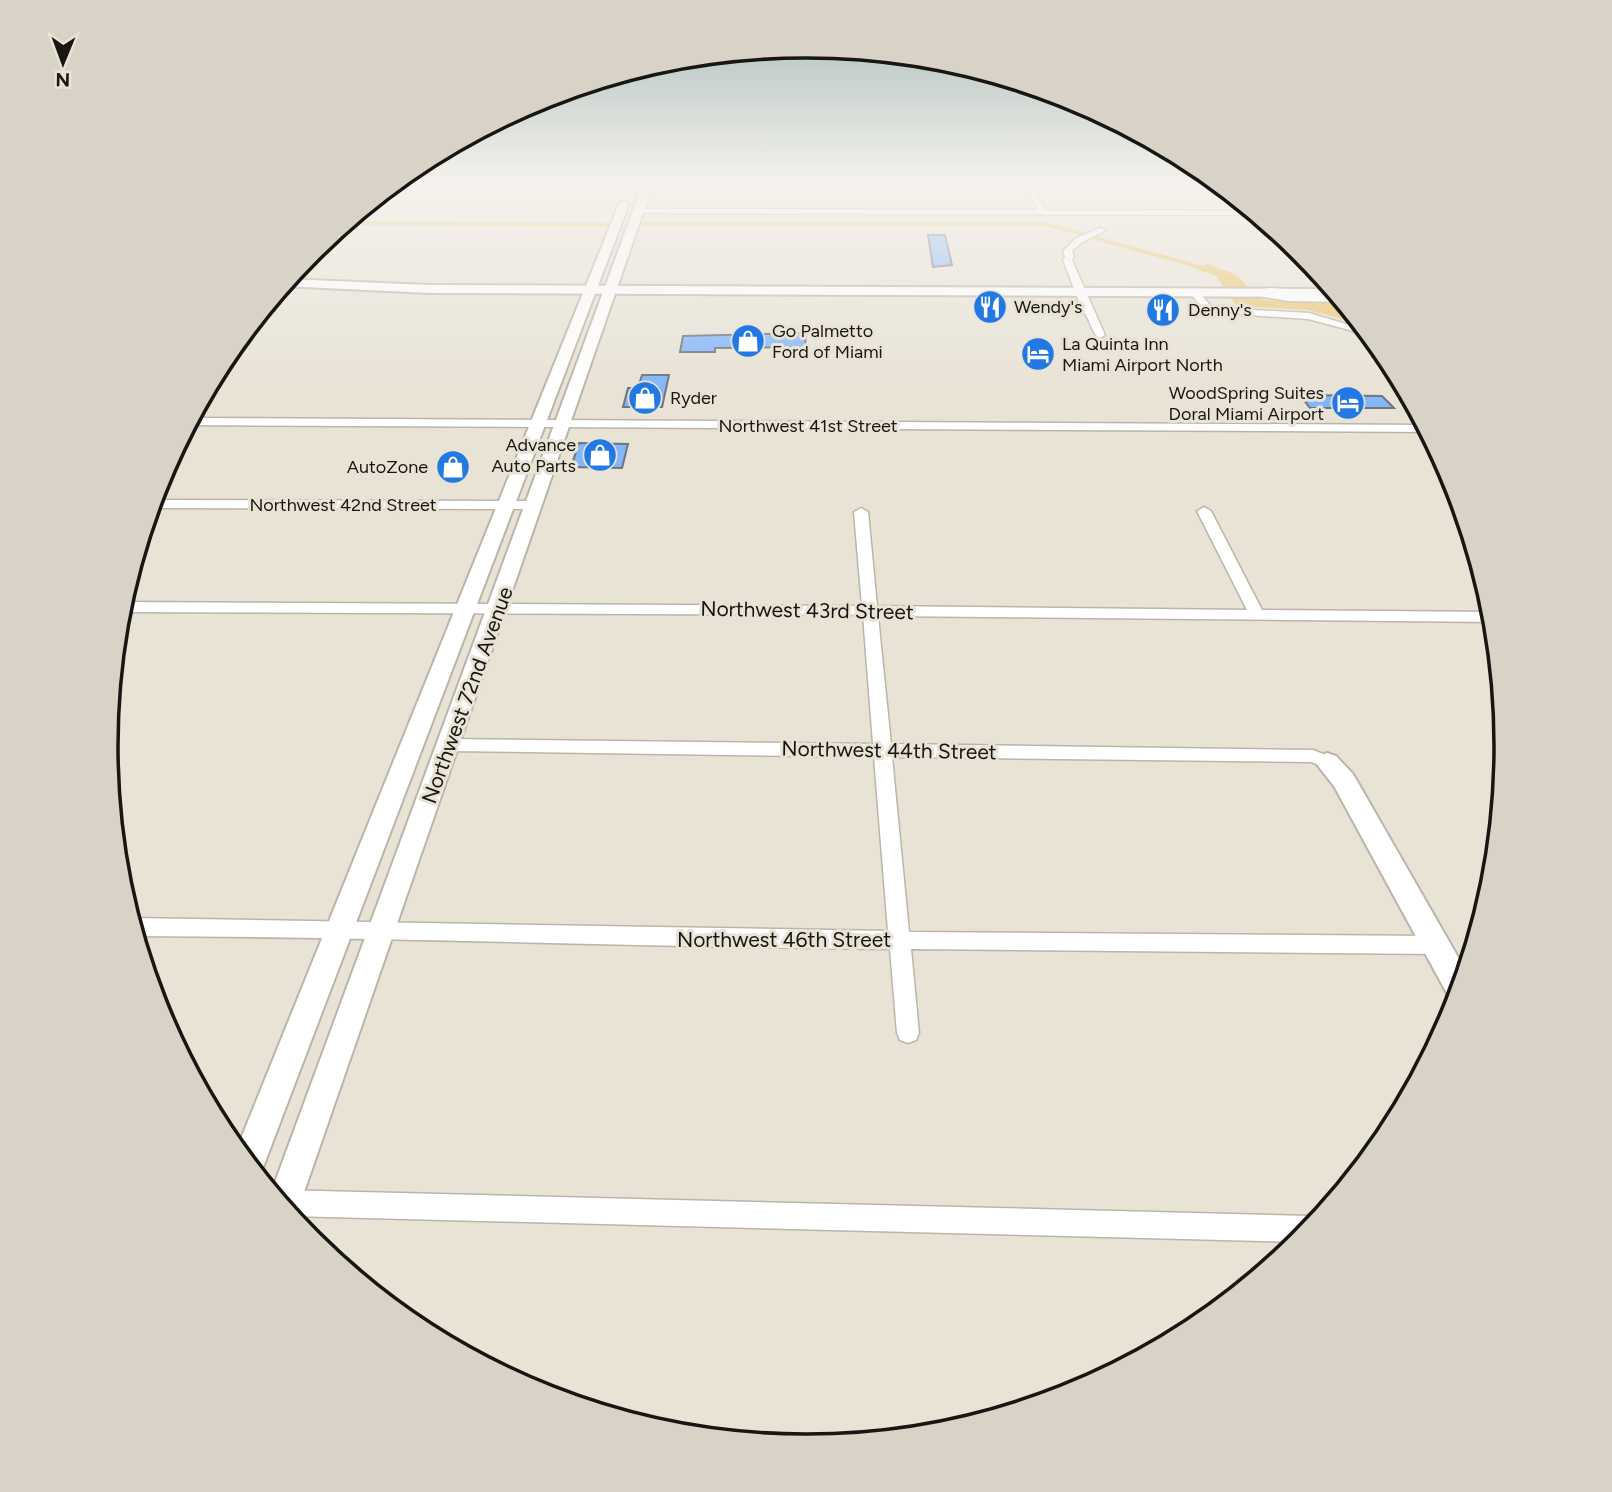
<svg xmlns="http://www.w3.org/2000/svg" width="1612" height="1492" viewBox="0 0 1612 1492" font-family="Figtree,sans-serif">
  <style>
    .water { fill: #e9c671 }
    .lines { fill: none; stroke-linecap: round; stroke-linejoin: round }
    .canal { fill: #e9c671; fill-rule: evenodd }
    .building { fill: #84b6fa; stroke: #6f7681; stroke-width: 2 }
    .street-casing { stroke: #bbb5a9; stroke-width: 3 }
    .secondary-casing { stroke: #bbb5a9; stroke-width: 4 }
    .primary-casing { stroke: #bbb5a9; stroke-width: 4 }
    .highway-casing { stroke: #bbb5a9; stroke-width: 3 }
    .street { fill: #fff; fill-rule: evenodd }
    .secondary { fill: #fff; fill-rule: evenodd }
    .primary { fill: #fff; fill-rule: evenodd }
    .highway { fill: #fff; fill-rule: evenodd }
    .labels { text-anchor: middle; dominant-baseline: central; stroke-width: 6; stroke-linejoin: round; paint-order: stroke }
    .far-poi-label { font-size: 18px; fill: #181612; stroke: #e9e3d6; text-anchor: start }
    .far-street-label { font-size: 18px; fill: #181612; stroke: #e9e3d6 }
    .street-label { font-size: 21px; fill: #181612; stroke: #e9e3d6 }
    .rim { fill: none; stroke: #181612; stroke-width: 3.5 }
  </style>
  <rect width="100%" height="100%" fill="#e9e3d6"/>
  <path class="water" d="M1207,264L1235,274L1260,299C1299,307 1332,288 1361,324L1308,310L1240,306L1235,304L1216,276L1196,269Z"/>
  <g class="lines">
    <path class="canal" d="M347,221L609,223L613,225L609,227L342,225Z
      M641,222H1045L1225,272L1218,274L1045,226H638Z"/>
  </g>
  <path class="building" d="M928,235H945L952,265L933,267Z
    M806,333L805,347L715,348V352H680L683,336Z
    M642,375H669L662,407H623L628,388H638Z
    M1300,395L1382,396L1394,408H1310Z
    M579,443L628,444L622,468L571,467Z"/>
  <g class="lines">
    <g class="street-casing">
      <path id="street" d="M1021,181H1028L1046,210L1252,211L1258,215L638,213L634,211L638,209L1038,210Z
        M1099,228L1106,230L1081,243L1072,251L1074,257L1072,260L1105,335L1100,338C1091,334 1091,319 1083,312L1063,260L1065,257L1063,251L1075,239Z
        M1191,290H1197L1210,305L1221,308L1309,313L1366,330L1372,336L1308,319L1217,313L1204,309L1189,292Z
        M191,418L1425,425L1429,432L187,425Z
        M152,500L534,501L541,505L534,509L151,508Z
        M1204,507L1211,511L1262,610L1493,612L1494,622L878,616L891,744L1313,750L1333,758L1336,762L1333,766L1327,768L1311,762L892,757L909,932L1436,936L1443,939L1447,945L1443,951L1436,954L911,949L919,1033L916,1040L908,1043L900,1040L897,1033L890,949C638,947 387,937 135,936L130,919L133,918L888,931L874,757L449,751L440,745L449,739L873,744L863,615L120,612L121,602L862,606L854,512L861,508L868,512L877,606L1247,610L1197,511Z
        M280,1190L1311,1216L1319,1219L1301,1242L290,1216L272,1194Z"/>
    </g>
    <g class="secondary-casing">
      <path id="secondary" d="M644,181H654L294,1221L271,1193Z
        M624,201L629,204L259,1178L236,1151L619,204Z
        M1327,753L1336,756L1353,774L1466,971L1457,1002L1450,999L1334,786L1315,762L1318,756Z"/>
    </g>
    <g class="primary-casing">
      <path id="primary" d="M287,279L430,285L1333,289L1339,297L430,293L281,286Z"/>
    </g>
    <g class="highway-casing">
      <path id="highway" d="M1269,288L1336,293L1344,302L1288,301L1263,297L1261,293L1263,289Z"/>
    </g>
    <use href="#street" class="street"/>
    <use href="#secondary" class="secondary"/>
    <use href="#primary" class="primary"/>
    <use href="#highway" class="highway"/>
  </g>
  <linearGradient id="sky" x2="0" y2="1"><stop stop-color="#a8bbb8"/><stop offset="0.47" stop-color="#f5f2ed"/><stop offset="1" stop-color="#f5f2ed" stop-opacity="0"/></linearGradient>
  <rect width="1612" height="389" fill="url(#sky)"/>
  <defs>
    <g id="restaurant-disc" transform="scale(1.75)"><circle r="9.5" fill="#2379e3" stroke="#e9e3d6"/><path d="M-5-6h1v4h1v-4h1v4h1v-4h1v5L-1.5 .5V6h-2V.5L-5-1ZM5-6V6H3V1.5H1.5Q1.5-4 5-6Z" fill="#fff"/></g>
    <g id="shop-disc" transform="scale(1.75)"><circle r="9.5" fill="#2379e3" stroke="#e9e3d6"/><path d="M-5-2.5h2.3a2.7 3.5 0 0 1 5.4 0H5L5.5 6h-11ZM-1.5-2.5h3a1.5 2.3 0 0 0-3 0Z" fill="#fff"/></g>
    <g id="hotel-disc" transform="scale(1.75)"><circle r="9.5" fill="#2379e3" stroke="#e9e3d6"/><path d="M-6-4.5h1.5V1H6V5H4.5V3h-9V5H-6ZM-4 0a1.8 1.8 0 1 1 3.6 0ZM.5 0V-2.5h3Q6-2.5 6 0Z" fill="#fff"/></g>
  </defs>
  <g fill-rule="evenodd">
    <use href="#restaurant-disc" x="990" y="307"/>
    <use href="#restaurant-disc" x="1163" y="310"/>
    <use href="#shop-disc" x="748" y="341"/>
    <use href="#hotel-disc" x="1038" y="354"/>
    <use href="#shop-disc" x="645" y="398"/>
    <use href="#hotel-disc" x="1348" y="403"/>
    <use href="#shop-disc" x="600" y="455"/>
    <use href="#shop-disc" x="453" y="467"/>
  </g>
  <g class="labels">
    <g class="far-poi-label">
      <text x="1014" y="307">Wendy's</text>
      <text x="1188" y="310">Denny's</text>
      <text x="772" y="331">Go Palmetto<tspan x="772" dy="21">Ford of Miami</tspan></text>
      <text x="1062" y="344">La Quinta Inn<tspan x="1062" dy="21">Miami Airport North</tspan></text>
      <text x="1324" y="393" text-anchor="end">WoodSpring Suites<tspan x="1324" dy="21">Doral Miami Airport</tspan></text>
      <text x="670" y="398">Ryder</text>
      <text x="576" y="445" text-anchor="end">Advance<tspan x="576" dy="21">Auto Parts</tspan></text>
      <text x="428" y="467" text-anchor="end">AutoZone</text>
    </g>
    <g class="far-street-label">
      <text x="808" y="426">Northwest 41st Street</text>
      <text x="343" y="505">Northwest 42nd Street</text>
    </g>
    <g class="street-label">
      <text transform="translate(807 610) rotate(1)">Northwest 43rd Street</text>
      <text transform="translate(467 695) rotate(-70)">Northwest 72nd Avenue</text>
      <text transform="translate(889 750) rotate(1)">Northwest 44th Street</text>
      <text x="784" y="939">Northwest 46th Street</text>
    </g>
  </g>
  <path d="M0 0H1612V1492H0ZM118 746a688 688 0 1 1 1376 0a688 688 0 1 1-1376 0Z" fill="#d8d3c6" fill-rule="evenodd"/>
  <path class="rim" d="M118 746a688 688 0 1 1 1376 0a688 688 0 1 1-1376 0Z"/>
  <g transform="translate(63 63) rotate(181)" stroke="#e9e3d6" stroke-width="5" paint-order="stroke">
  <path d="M0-5L12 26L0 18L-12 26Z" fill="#181612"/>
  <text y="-10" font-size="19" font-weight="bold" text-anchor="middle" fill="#181612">N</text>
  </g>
</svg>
